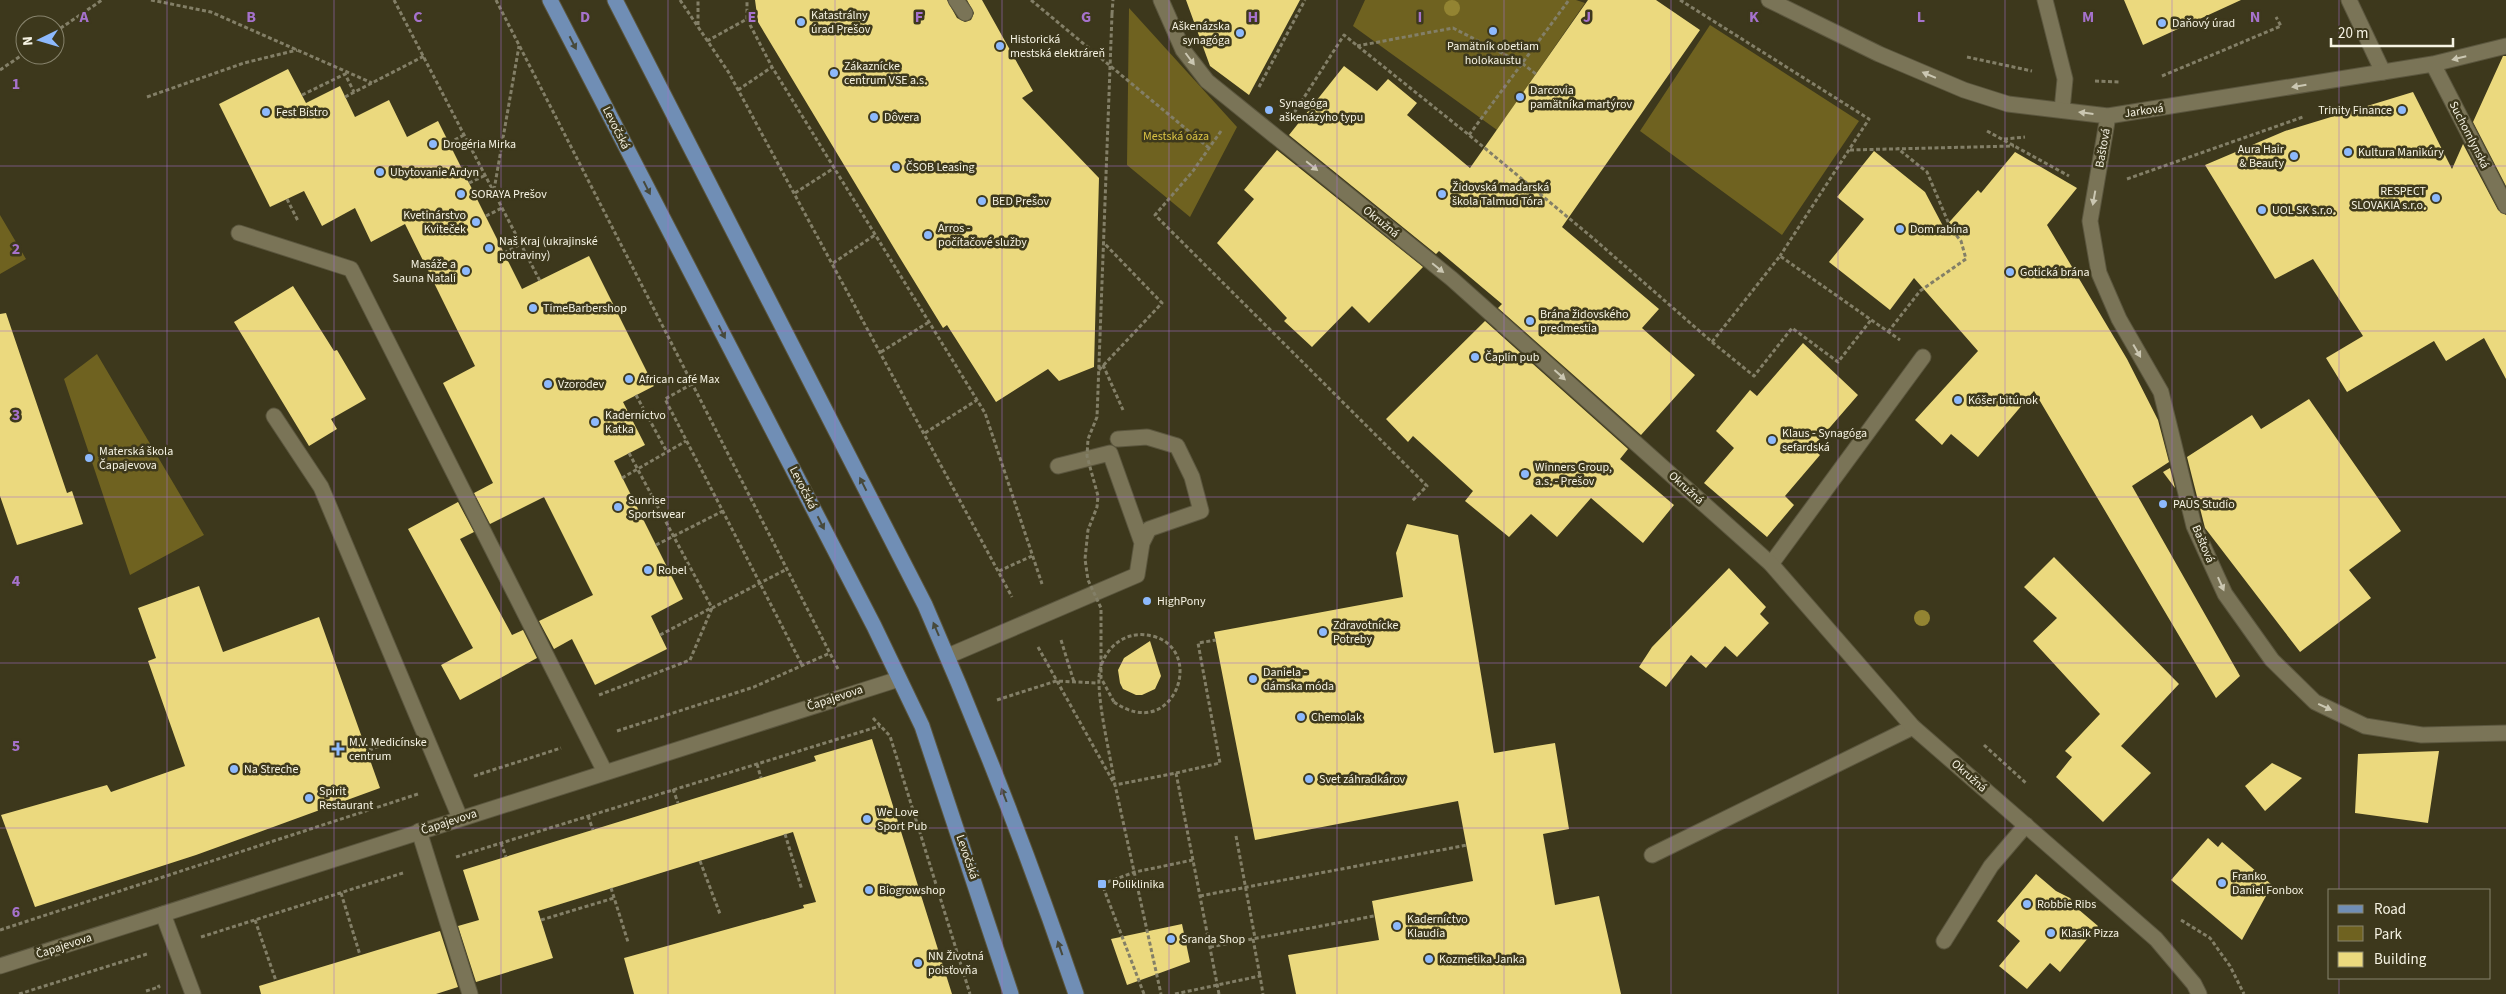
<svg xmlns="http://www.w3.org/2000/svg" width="2506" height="994" viewBox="0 0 2506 994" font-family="'Source Sans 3',sans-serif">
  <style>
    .green { fill: #6f6220 }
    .building { fill: #ebd97e }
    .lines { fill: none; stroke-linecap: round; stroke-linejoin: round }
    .service-casing { stroke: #5b563e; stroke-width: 17 }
    .pedestrian-casing { stroke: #5b563e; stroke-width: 17 }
    .minor-casing { stroke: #5b563e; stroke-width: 17 }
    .primary-casing { stroke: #5b563e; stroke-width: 17 }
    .path { stroke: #837f67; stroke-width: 3; stroke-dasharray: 4 2.5; stroke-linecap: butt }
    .service { stroke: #7a7457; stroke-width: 15 }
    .pedestrian { stroke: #7a7457; stroke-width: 15 }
    .minor { stroke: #7a7457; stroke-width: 15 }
    .primary { stroke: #708eb5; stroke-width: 15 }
    .path-bridge { stroke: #837f67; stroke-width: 3; stroke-dasharray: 4 2.5; stroke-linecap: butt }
    .tree { fill: #938432 }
    .oneway { fill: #47493b }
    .oneway2 { fill: #cbc7b2 }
    .grid { fill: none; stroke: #a672cc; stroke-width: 1; stroke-opacity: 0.55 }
    .poi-dot { fill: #8db9fc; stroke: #3d381c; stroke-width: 2 }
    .labels { text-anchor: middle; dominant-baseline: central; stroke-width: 5; stroke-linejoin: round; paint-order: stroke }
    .poi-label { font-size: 12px; fill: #f6f3e3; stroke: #3d381c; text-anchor: start }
    .street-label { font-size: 12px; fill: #f6f3e3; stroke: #3d381c }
    .park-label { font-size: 12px; fill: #d9c244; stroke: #3d381c }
    .grid-label { font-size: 16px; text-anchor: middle; font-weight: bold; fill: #a672cc; stroke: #3d381c; stroke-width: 5; stroke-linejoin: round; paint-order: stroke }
  </style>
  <rect width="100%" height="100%" fill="#3d381c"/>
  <path class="green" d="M1365,0H1576L1585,3L1497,130L1353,26Z
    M1129,8L1237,127L1190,217L1127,165Z
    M1710,25L1859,121L1782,235L1640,131Z
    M0,215L26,259L0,274Z
    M97,354L204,535L130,575L64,379Z"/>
  <path class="building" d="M755,0H947L957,18L965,22L971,20L974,13L967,0H982L1033,91L1022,98L1099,178L1094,367L1059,381L1048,369L996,402L947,325L943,328L900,258L758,22Z
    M1186,0H1300L1249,95L1210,66Z
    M1588,0H1656L1700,30L1562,227L1659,309L1642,328L1695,375L1641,435L1498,308L1502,304L1439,251L1436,254L1289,135L1344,66L1377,91L1388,79L1417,103L1407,115L1470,168Z
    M2124,0H2241L2143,45Z
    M2503,56H2506V186L2473,122Z
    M288,69L306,103L340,86L355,117L389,100L407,137L438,121L522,289L589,256L654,386L623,402L645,445L614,461L683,599L651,616L667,649L595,685L572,639L554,649L539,621L593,595L544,497L490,524L474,493L493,483L443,383L475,366L405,224L371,242L355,208L322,226L304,191L270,207L219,104Z
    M2413,92L2452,169L2463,144L2498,210L2506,215V379L2484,338L2446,361L2434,341L2347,392L2326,358L2363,336L2313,259L2275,279L2205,165L2285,131Z
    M1277,150L1423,267L1369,323L1352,306L1312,347L1284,321L1287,318L1217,243L1254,199L1244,190Z
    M1874,151L1925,192L1944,228L1978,190L1981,193L2015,152L2077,188L2047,225L2127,359L2158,420L2169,462L2132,486L2240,676L2216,698L2034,391L1978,457L1951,434L1942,445L1915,420L1978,351L1914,278L1890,310L1829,262L1864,219L1837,197Z
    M293,286L334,351L337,350L366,399L331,419L337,429L309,446L234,322Z
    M6,313L67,493L72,491L83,524L17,545L0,496V314Z
    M1485,321L1628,449L1620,459L1674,505L1643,543L1591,498L1557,537L1531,514L1509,537L1465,501L1473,491L1413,436L1408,442L1386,419Z
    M1803,343L1858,395L1812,448L1820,455L1785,496L1794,505L1767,537L1704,483L1734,448L1716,431L1750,390L1757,396Z
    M2309,399L2401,531L2349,570L2371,598L2300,652L2205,528L2187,457L2252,415L2261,429Z
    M2170,468L2175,488L2163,472Z
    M458,502L474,532L460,539L512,635L523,630L537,658L460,700L441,665L473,648L408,529Z
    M1407,524L1458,535L1494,753L1555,743L1569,829L1543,834L1555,905L1599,896L1621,994H1296L1288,955L1379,940L1372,901L1473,881L1458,801L1255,840L1214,632L1403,597L1396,553Z
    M2054,557L2179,684L2121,746L2151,773L2103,822L2056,777L2072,757L2065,751L2100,714L2033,641L2057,618L2024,587Z
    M1729,568L1766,607L1760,614L1769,623L1737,657L1725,646L1706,668L1691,655L1666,687L1639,667L1652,647Z
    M199,586L223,652L319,617L380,788L196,855L35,907L1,815L107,785L111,792L185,766L148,661L156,658L138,608Z
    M1150,641L1161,676L1155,689L1142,695H1136L1123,689L1120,683L1118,670L1124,658Z
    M872,739L952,994H634L624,958L804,908L803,905L816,902L793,832L538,911L553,958L476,982L458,926L479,920L463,870L816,761L814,756Z
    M2439,751L2428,823L2355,813L2358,754Z
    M2272,763L2302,778L2265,811L2245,786Z
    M2208,838L2218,847L2222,842L2272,885L2242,940L2171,880Z
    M2036,874L2056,891L2070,898L2078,909L2098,926L2060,972L2050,963L2027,989L1999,966L2020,941L1997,921Z
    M1182,924L1190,962L1127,985L1111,939Z
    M440,931L458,987L436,994H261L259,986Z"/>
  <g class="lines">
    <g class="service-casing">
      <path id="service" d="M2045,0L2065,79L2062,110
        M2349,0L2383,72
        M239,233L351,269L605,772
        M274,416L321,487L460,818
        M1058,466L1110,453L1142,543
        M1771,564L1923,357
        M948,656L1137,575L1142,543L1149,529L1201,511L1192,477L1177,446L1147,437L1118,439
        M419,831L470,994
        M1652,855L1913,727
        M163,914L193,994
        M1944,941L1991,866L2026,825"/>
    </g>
    <g class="pedestrian-casing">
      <path id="pedestrian" d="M956,0L965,13"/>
    </g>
    <g class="minor-casing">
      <path id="minor" d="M1161,0L1183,50L1207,81L1452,279L1771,564L1913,727L2156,939L2194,984L2199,994
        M1769,0L1879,54L1964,90L2008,104L2108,116L2433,64L2506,46
        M2433,64L2506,206
        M2108,116L2090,221L2099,273L2119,319L2161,392L2194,526L2225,594L2272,660L2315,702L2365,726L2422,735L2506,733
        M0,966L899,679"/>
    </g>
    <g class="primary-casing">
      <path id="primary" d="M550,0L874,626L922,726L1011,994
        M615,0L925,605C981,733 1031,862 1076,994"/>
    </g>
    <path class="path" d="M151,0L211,12L372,83
      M394,0L540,281
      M496,0L838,669
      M680,0L729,73L1012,597
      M1031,0L1209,148
      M1680,0L1869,119L1780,256
      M1112,14L1113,0
      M747,19L772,67
      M698,25V0
      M55,32L102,0
      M707,41L747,19V0
      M1357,46L1453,28L1523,64L1536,74
      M1967,57L2032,71
      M0,70L25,53
      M2162,76L2281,26L2276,17
      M2095,81L2121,82
      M1259,87L1305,0
      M738,90L772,67L977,400L985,413L1042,584
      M302,95L345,74L354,92
      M147,97L244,63L297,50
      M345,97L424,56
      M1294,113L1344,35L1469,135L1594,239L1712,342L1780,256L1900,340
      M1221,131L1193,171L1155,215L1427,486L1411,502
      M1987,131L2069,176
      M1469,135L1569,0
      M2004,139L2025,137
      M449,143L464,135
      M1850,150L2014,146
      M2127,179L2303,117
      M469,183L486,175
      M494,190L519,46
      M795,193L834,168
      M287,199L298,221
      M486,216L502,208
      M504,253L521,244
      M833,263L875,235
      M1888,332L1920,291L1966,259L1961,241L1951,229L1927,172L1897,148
      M1712,342L1754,376L1792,328L1838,362L1871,320
      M881,352L929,322
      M1103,365L1123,410
      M1099,370L1162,303L1103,242
      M692,384L665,399L802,665
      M636,395L667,452
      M925,433L977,400
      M629,453L712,608L787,569
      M622,478L686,441
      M656,545L723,511
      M999,571L1032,556
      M660,635L711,608
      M1061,640L1074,682
      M1038,647L1115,785L1161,994
      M599,695L690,660L712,608
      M997,700L1056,681L1098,683
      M1114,702C1174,744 1207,649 1152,636C1122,628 1097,654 1099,684C1100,714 1110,754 1115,785L1176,773L1219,994
      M873,718L890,736L970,994
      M617,731L754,687L830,653
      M1984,745L2027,784
      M369,750L387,744
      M757,764L761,778
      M1176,773L1220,763L1198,643L1216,640
      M474,776L561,748
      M673,789L678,803
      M588,816L593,830
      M785,834L802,890
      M1236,836L1255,938
      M501,843L506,857
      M456,857L880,726
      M700,861L720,914
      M611,888L628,942
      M341,893L360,955
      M1200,896L1467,845
      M255,920L276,981
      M541,920L614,898
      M2181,920L2210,938L2230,966L2244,994
      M0,930L418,794
      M201,937L403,873
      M1253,939L1260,976
      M1210,947L1374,916
      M146,991L159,987L158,985
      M19,994L147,954
      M1144,994L1102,884L1135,872L1193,860
      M1175,994L1260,976L1263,994"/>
    <use href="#service" class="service"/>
    <use href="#pedestrian" class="pedestrian"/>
    <use href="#minor" class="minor"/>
    <use href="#primary" class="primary"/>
    <path class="path-bridge" d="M1112,14L1097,417L1088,439L1087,456L1098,496L1097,507L1088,530L1085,559L1088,580L1101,608V678L1114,702"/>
  </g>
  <g class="tree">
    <circle cx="1452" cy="8" r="8"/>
    <circle cx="1922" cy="618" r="8"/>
  </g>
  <defs><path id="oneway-solid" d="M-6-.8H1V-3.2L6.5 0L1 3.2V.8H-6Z" transform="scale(1.25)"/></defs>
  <g class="oneway">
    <use href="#oneway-solid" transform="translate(573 43) rotate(63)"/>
    <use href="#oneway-solid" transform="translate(647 188) rotate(63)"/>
    <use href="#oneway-solid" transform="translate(722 332) rotate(63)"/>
    <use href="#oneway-solid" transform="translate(863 484) rotate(-117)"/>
    <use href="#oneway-solid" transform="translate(821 523) rotate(63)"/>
    <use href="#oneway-solid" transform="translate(936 629) rotate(-113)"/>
    <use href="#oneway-solid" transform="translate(1004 795) rotate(-111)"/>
    <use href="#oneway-solid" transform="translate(1060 948) rotate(-109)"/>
  </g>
  <g class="oneway2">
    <use href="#oneway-solid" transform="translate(2459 58) rotate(166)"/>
    <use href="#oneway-solid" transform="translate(1190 59) rotate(53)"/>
    <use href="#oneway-solid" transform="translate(1929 75) rotate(-157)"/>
    <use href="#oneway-solid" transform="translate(2299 86) rotate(171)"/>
    <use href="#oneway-solid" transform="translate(2086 113) rotate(-173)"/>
    <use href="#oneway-solid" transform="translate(1312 166) rotate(39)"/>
    <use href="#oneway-solid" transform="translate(2094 198) rotate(100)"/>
    <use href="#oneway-solid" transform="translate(1438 268) rotate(39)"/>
    <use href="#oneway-solid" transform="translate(2137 351) rotate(60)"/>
    <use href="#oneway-solid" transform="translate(1560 375) rotate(42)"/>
    <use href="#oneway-solid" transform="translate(2221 584) rotate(66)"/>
    <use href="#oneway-solid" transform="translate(2325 707) rotate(25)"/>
  </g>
  <path class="grid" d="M167,0V994M334,0V994M501,0V994M668,0V994M835,0V994M1002,0V994M1169,0V994M1337,0V994M1504,0V994M1671,0V994M1838,0V994M2005,0V994M2172,0V994M2339,0V890M0,166H2506M0,331H2506M0,497H2506M0,663H2506M0,828H2506M2339,978V994"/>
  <g class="poi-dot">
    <circle cx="801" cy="22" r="5"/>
    <circle cx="2162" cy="23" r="5"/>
    <circle cx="1493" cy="31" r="5"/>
    <circle cx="1240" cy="33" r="5"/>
    <circle cx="1000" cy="46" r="5"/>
    <circle cx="834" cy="73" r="5"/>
    <circle cx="1520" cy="97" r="5"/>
    <circle cx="1269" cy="110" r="5"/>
    <circle cx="2402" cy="110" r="5"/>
    <circle cx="266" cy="112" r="5"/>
    <circle cx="874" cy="117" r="5"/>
    <circle cx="433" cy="144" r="5"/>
    <circle cx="2348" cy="152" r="5"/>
    <circle cx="2294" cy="156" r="5"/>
    <circle cx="896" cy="167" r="5"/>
    <circle cx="380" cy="172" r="5"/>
    <circle cx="461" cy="194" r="5"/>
    <circle cx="1442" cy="194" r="5"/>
    <circle cx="2436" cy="198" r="5"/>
    <circle cx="982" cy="201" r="5"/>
    <circle cx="2262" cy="210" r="5"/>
    <circle cx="476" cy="222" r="5"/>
    <circle cx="1900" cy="229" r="5"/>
    <circle cx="928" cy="235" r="5"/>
    <circle cx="489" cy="248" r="5"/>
    <circle cx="466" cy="271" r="5"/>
    <circle cx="2010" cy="272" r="5"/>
    <circle cx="533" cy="308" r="5"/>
    <circle cx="1530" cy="321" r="5"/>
    <circle cx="1475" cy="357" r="5"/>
    <circle cx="629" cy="379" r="5"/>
    <circle cx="548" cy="384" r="5"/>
    <circle cx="1958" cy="400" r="5"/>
    <circle cx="595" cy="422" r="5"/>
    <circle cx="1772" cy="440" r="5"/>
    <circle cx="89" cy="458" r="5"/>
    <circle cx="1525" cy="474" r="5"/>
    <circle cx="2163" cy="504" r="5"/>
    <circle cx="618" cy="507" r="5"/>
    <circle cx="648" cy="570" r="5"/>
    <circle cx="1147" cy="601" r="5"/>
    <circle cx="1323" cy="632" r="5"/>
    <circle cx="1253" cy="679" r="5"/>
    <circle cx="1301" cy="717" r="5"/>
    <path d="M335.5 741.5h5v5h5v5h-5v5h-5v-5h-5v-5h5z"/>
    <circle cx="234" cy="769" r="5"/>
    <circle cx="1309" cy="779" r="5"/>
    <circle cx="309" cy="798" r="5"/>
    <circle cx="867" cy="819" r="5"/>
    <circle cx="2222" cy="883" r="5"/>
    <rect x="1097" y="879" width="10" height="10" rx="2.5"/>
    <circle cx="869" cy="890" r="5"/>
    <circle cx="2027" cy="904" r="5"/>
    <circle cx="1397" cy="926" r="5"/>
    <circle cx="2051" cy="933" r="5"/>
    <circle cx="1171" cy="939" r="5"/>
    <circle cx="1429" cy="959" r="5"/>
    <circle cx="918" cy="963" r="5"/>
  </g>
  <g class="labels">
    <g class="poi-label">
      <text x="811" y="15">Katastrálny<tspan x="811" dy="14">úrad Prešov</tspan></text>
      <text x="2172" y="23">Daňový úrad</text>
      <text x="1230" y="26" text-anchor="end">Aškenázska<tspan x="1230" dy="14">synagóga</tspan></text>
      <text x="1010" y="39">Historická<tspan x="1010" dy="14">mestská elektráreň</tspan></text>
      <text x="1493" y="46" text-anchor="middle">Pamätník obetiam<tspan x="1493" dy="14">holokaustu</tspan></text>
      <text x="844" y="66">Zákaznícke<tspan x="844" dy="14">centrum VSE a.s.</tspan></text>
      <text x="1530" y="90">Darcovia<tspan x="1530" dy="14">pamätníka martýrov</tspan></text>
      <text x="1279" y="103">Synagóga<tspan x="1279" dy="14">aškenázyho typu</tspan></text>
      <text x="2392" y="110" text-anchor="end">Trinity Finance</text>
      <text x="276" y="112">Fest Bistro</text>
      <text x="884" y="117">Dôvera</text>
      <text x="443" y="144">Drogéria Mirka</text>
      <text x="2284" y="149" text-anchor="end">Aura Hair<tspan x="2284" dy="14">&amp; Beauty</tspan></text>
      <text x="2358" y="152">Kultura Manikúry</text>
      <text x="906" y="167">ČSOB Leasing</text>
      <text x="390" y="172">Ubytovanie Ardyn</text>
      <text x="1452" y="187">Židovská maďarská<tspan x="1452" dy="14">škola Talmud Tóra</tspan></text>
      <text x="2426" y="191" text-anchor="end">RESPECT<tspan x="2426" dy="14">SLOVAKIA s.r.o.</tspan></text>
      <text x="471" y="194">SORAYA Prešov</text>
      <text x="992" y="201">BED Prešov</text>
      <text x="2272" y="210">UOL SK s.r.o.</text>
      <text x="466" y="215" text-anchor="end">Kvetinárstvo<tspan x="466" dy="14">Kviteček</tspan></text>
      <text x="938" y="228">Arros -<tspan x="938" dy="14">počítačové služby</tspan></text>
      <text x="1910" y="229">Dom rabína</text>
      <text x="499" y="241">Naš Kraj (ukrajinské<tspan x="499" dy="14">potraviny)</tspan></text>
      <text x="456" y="264" text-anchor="end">Masáže a<tspan x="456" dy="14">Sauna Natali</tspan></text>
      <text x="2020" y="272">Gotická brána</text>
      <text x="543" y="308">TimeBarbershop</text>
      <text x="1540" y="314">Brána židovského<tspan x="1540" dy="14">predmestia</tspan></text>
      <text x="1485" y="357">Čaplin pub</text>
      <text x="639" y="379">African café Max</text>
      <text x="558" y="384">Vzorodev</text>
      <text x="1968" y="400">Kóšer bitúnok</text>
      <text x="605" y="415">Kaderníctvo<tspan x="605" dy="14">Katka</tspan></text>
      <text x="1782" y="433">Klaus - Synagóga<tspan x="1782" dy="14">sefardská</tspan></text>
      <text x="99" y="451">Materská škola<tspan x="99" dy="14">Čapajevova</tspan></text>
      <text x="1535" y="467">Winners Group,<tspan x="1535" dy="14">a.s. - Prešov</tspan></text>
      <text x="628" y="500">Sunrise<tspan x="628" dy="14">Sportswear</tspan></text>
      <text x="2173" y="504">PAŪS Studio</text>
      <text x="658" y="570">Robel</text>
      <text x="1157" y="601">HighPony</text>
      <text x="1333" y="625">Zdravotnícke<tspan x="1333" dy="14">Potreby</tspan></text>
      <text x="1263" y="672">Daniela -<tspan x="1263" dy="14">dámska móda</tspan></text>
      <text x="1311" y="717">Chemolak</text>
      <text x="349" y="742">M.V. Medicínske<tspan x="349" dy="14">centrum</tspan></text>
      <text x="244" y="769">Na Streche</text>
      <text x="1319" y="779">Svet záhradkárov</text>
      <text x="319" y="791">Spirit<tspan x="319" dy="14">Restaurant</tspan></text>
      <text x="877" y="812">We Love<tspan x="877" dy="14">Sport Pub</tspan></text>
      <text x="2232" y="876">Franko<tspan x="2232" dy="14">Daniel Fonbox</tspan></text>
      <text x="1112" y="884">Poliklinika</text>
      <text x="879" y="890">Biogrowshop</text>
      <text x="2037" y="904">Robbie Ribs</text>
      <text x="1407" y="919">Kaderníctvo<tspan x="1407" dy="14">Klaudia</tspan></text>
      <text x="2061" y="933">Klasik Pizza</text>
      <text x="1181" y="939">Sranda Shop</text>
      <text x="928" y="956">NN Životná<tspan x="928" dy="14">poisťovňa</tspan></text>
      <text x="1439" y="959">Kozmetika Janka</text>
    </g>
    <g class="street-label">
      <text transform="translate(2144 111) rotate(-8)">Jarková</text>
      <text transform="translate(616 128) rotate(63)">Levočská</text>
      <text transform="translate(2469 135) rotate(63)">Suchomlynská</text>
      <text transform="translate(2103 148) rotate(-80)">Baštová</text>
      <text transform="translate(1381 222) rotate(39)">Okružná</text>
      <text transform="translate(803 488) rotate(63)">Levočská</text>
      <text transform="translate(1686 488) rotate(42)">Okružná</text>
      <text transform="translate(2203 544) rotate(67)">Baštová</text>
      <text transform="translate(835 698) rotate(-18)">Čapajevova</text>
      <text transform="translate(1969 776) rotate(41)">Okružná</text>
      <text transform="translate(449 822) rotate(-18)">Čapajevova</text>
      <text transform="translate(967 857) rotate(71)">Levočská</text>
      <text transform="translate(64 946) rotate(-18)">Čapajevova</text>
    </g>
    <g class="park-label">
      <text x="1176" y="136">Mestská oáza</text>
    </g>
  </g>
  <g class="grid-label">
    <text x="84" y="22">A</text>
    <text x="251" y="22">B</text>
    <text x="418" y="22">C</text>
    <text x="585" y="22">D</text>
    <text x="752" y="22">E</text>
    <text x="919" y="22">F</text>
    <text x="1086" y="22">G</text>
    <text x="1253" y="22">H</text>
    <text x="1420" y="22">I</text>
    <text x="1587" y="22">J</text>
    <text x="1754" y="22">K</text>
    <text x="1921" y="22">L</text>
    <text x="2088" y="22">M</text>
    <text x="2255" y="22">N</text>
    <text x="16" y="89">1</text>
    <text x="16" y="254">2</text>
    <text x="16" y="420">3</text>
    <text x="16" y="586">4</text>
    <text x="16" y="751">5</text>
    <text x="16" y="917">6</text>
  </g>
  <rect x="2328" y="889" width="162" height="90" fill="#3d381c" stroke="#87836c"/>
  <rect x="2338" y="905" width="25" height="8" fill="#708eb5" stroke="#87836c"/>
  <text x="2374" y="914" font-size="15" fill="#f6f3e3">Road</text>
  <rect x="2338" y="926" width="25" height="15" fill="#6f6220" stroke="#87836c"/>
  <text x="2374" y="939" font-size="15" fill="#f6f3e3">Park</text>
  <rect x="2338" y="952" width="25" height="15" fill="#ebd97e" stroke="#87836c"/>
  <text x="2374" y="964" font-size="15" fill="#f6f3e3">Building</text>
  <g transform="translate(40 40) rotate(265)"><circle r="24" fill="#3d381c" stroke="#87836c"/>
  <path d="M0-4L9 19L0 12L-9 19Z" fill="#8db9fc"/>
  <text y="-8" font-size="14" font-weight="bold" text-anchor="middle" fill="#f6f3e3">N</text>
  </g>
  <path d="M2331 38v8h122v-8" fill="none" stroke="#f6f3e3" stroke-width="2.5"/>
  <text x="2338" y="38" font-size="15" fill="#f6f3e3" stroke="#3d381c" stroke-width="4" paint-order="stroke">20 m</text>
</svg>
